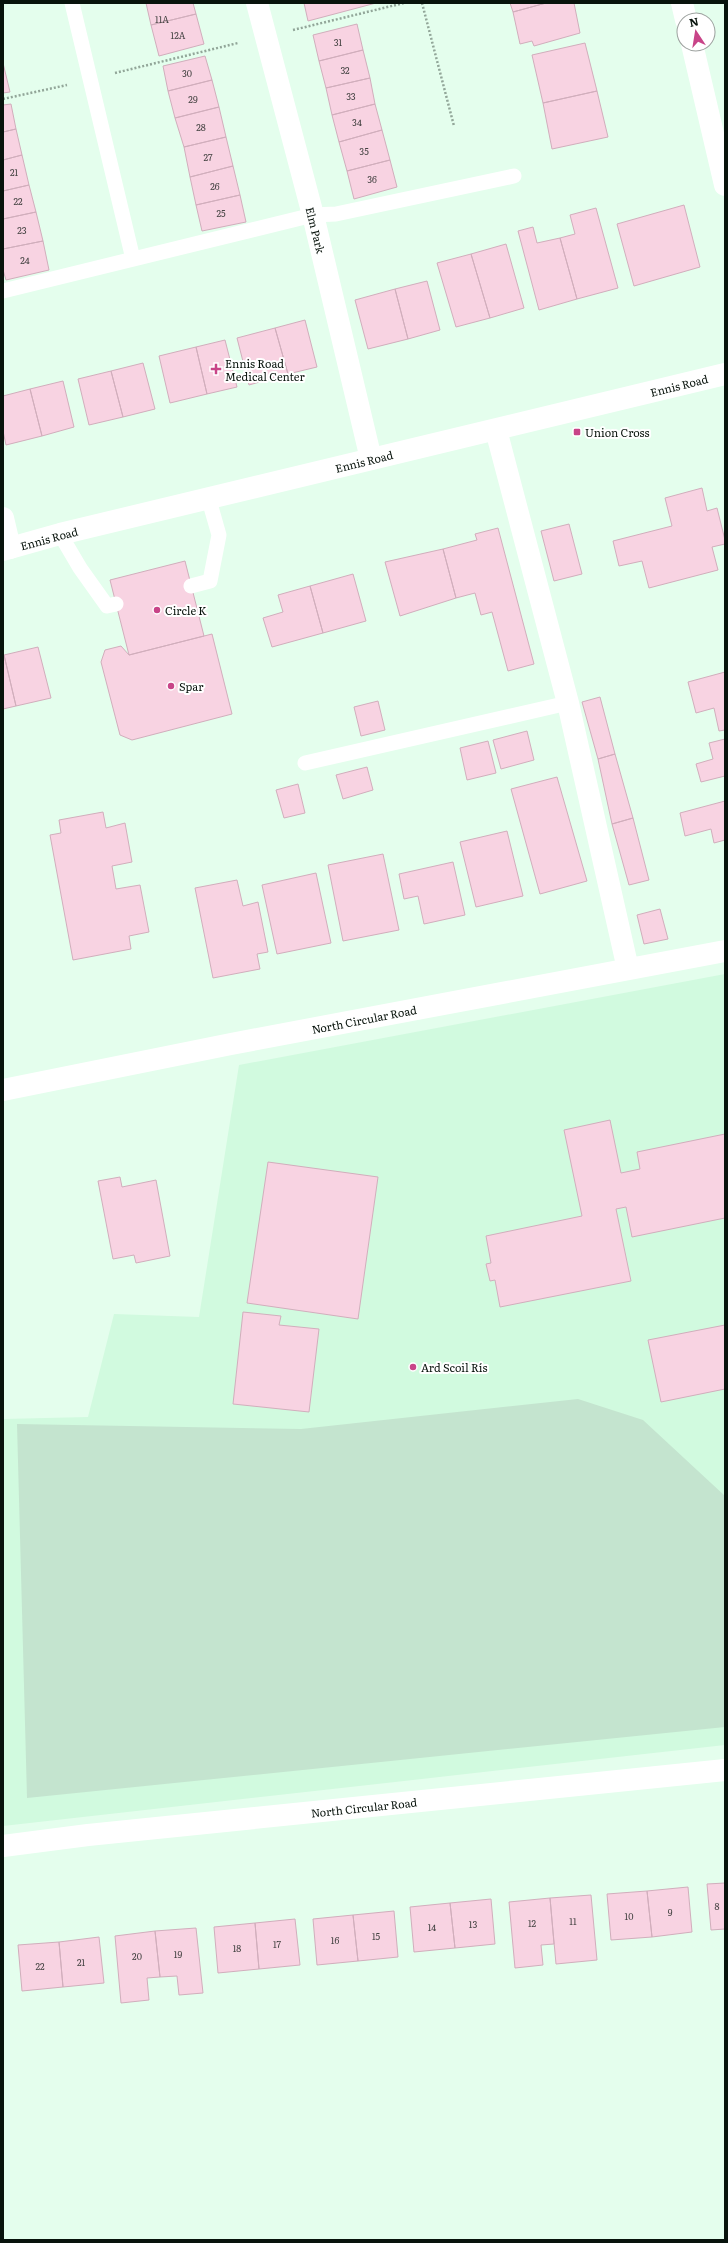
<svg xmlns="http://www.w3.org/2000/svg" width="728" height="2243" viewBox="0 0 728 2243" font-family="Literata,serif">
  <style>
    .built { fill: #d1fadf }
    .green { fill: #c4e4cf }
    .building { fill: #f8d3e2; stroke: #d1aebc }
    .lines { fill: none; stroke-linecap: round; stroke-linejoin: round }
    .path { stroke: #92a699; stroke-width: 2.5; stroke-dasharray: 2 2; stroke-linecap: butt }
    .lane { stroke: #fff; stroke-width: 15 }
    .street { stroke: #fff; stroke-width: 22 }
    .secondary { stroke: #fff; stroke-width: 22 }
    .poi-dot { fill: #c84488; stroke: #fff; stroke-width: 1.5 }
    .labels { text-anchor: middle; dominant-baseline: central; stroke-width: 4; stroke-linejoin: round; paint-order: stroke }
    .number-label { font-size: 9px; fill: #444342 }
    .street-label { font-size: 11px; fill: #08130c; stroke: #fff }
    .poi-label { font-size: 11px; fill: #08130c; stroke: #fff; text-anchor: start }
  </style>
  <rect width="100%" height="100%" fill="#e4feed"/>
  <path class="built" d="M725,974V1745L3,1826V1419L88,1417L114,1314L199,1317L239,1065Z"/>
  <path class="green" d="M578,1399L643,1420L725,1496V1727L27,1798L17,1424L301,1429Z"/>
  <path class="building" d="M146,3H193L196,14L151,25Z
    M304,3H376L308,21Z
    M510,3H546L513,12Z
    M546,3H574L580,33L534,46L532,41L520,44L513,12Z
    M196,14L204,44L159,56L151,25Z
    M357,24L363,50L319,61L313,35Z
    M585,43L597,91L543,103L532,55Z
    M363,50L370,78L326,88L319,61Z
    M205,56L212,80L168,91L163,66Z
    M3,63L10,92L3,93Z
    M370,78L375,104L332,115L326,88Z
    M212,80L219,107L175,118L168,91Z
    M597,91L608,137L552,149L543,103Z
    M11,104L16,129L3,132V105Z
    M375,104L382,130L339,142L332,115Z
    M219,107L226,137L184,147L175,118Z
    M16,129L22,155L3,160V132Z
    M382,130L390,160L347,171L339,142Z
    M226,137L233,166L190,177L184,147Z
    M22,155L29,185L3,191V160Z
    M390,160L397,187L354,199L347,171Z
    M233,166L240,195L196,205L190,177Z
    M29,185L36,212L3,219V191Z
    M240,195L246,222L202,231L196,205Z
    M684,205L700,267L634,286L617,224Z
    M596,208L618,288L577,299L560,238L575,234L570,215Z
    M36,212L43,241L3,249V219Z
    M533,227L537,243L560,238L577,299L539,310L518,231Z
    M43,241L49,270L6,280L3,270V249Z
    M506,244L524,308L490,318L471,254Z
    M471,254L490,318L456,327L437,263Z
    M427,281L440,330L408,339L395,289Z
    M395,289L408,339L368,349L355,300Z
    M305,320L317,367L288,374L275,328Z
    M275,328L288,374L249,385L237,338Z
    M225,340L237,387L207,394L196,347Z
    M196,347L207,394L170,403L159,356Z
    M143,363L155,409L123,417L111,371Z
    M111,371L123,417L89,425L78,379Z
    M63,381L74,427L42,436L30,389Z
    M30,389L42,436L6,445L3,431V396Z
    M702,488L707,511L717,508L725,540V544L712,547L718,570L649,588L642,561L619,566L613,541L672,526L665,498Z
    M569,524L582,574L554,581L541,531Z
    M498,528L534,664L508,671L492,612L481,615L475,593L456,598L443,549L477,540L475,534Z
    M443,549L456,598L400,616L385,562Z
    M185,561L204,636L129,655L110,580Z
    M353,574L366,621L323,633L310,586Z
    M310,586L323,633L272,647L263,618L283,612L278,595Z
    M212,634L232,714L132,740L120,735L101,662L105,650L121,646L129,655Z
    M38,647L51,698L16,706L4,655Z
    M4,655L16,706L3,709V656Z
    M725,672V730L719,731L714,708L696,713L688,682Z
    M600,697L615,754L598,759L582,702Z
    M378,701L385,730L361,736L354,707Z
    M527,731L534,760L501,769L493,740Z
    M725,739V776L701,782L696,764L713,759L709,743Z
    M488,741L496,773L467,780L460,748Z
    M615,754L633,818L612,824L598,759Z
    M367,767L373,790L343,799L336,775Z
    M557,777L587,881L540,894L511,789Z
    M298,784L305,813L284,818L276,790Z
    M725,801V840L714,843L711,829L685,836L680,813Z
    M103,812L106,828L125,823L132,862L112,866L116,889L140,885L149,932L129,936L131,949L73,960L50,835L61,833L59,820Z
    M633,818L649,880L629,885L612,824Z
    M507,831L523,896L476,907L460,842Z
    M383,854L399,930L343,941L328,865Z
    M453,862L465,915L424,924L418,896L404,899L399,874Z
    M316,873L331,943L277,954L262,885Z
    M237,880L243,906L258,902L268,952L257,954L260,969L213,978L195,888Z
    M660,909L668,939L644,944L637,915Z
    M610,1120L621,1173L640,1169L637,1152L725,1134V1218L632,1237L626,1207L616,1209L631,1281L500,1307L495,1280L490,1281L486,1264L491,1263L486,1236L582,1216L564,1130Z
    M268,1162L378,1177L358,1319L247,1303Z
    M120,1177L122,1187L156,1180L170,1256L136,1263L134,1255L113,1259L98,1181Z
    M243,1312L281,1316L279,1325L319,1329L309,1412L233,1404Z
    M725,1325V1389L661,1402L648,1340Z
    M725,1883V1929L711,1930L707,1884Z
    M688,1887L692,1932L652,1937L647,1891Z
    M647,1891L652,1937L611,1940L607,1894Z
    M591,1895L597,1960L556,1964L550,1898Z
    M550,1898L554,1944L541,1945L543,1965L515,1968L509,1902Z
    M491,1899L495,1944L455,1948L450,1903Z
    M450,1903L455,1948L414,1952L410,1907Z
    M394,1911L398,1957L358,1961L353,1915Z
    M353,1915L358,1961L317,1965L313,1919Z
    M295,1919L300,1965L259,1969L255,1923Z
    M255,1923L259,1969L218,1973L214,1927Z
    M196,1928L203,1993L179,1995L177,1976L160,1977L155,1931Z
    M155,1931L160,1977L147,1978L149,2000L121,2003L115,1936Z
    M99,1937L104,1983L63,1987L59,1942Z
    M59,1942L63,1987L22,1991L18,1945Z"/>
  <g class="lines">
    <path class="path" d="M422,3L454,126
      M293,30L404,3
      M115,73L238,43
      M3,99L67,85"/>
    <path class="lane" d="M72,3L133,259
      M3,291L313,215L336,214L514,176
      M60,534L80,568L107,606L116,604
      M191,586L210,581L219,535L209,500
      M305,763L568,703"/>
    <path class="street" d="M257,3L313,215L371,459
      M496,430L568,703L628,969
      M3,518L10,548
      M3,1090L231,1044L725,951
      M3,1846L88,1835L725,1770"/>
    <path class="secondary" d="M682,3L686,20
      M692,44L725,185
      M3,550L60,534L725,374"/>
  </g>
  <g class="poi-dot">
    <path d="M214 363h4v4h4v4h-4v4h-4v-4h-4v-4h4z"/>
    <rect x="573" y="428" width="8" height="8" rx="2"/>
    <circle cx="157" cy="610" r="4"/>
    <circle cx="171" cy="686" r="4"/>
    <circle cx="413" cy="1367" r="4"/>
  </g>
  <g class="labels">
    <g class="number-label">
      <text x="162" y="19">11A</text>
      <text x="178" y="35">12A</text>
      <text x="338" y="42">31</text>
      <text x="345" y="70">32</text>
      <text x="187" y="73">30</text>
      <text x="351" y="96">33</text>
      <text x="193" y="99">29</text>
      <text x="357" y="122">34</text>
      <text x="201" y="127">28</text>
      <text x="364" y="151">35</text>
      <text x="208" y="157">27</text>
      <text x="14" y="172">21</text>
      <text x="372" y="179">36</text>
      <text x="215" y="186">26</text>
      <text x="18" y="201">22</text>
      <text x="221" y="213">25</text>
      <text x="22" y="230">23</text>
      <text x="25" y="260">24</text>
      <text x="717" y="1906">8</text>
      <text x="670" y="1912">9</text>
      <text x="629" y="1916">10</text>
      <text x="573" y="1921">11</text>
      <text x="532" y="1923">12</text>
      <text x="473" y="1924">13</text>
      <text x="432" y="1927">14</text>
      <text x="376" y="1936">15</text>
      <text x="335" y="1940">16</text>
      <text x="277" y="1944">17</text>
      <text x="237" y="1948">18</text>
      <text x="178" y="1954">19</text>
      <text x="137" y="1956">20</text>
      <text x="81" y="1962">21</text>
      <text x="40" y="1966">22</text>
    </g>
    <g class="street-label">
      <text transform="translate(316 230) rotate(76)">Elm Park</text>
      <text transform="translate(679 385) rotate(-14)">Ennis Road</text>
      <text transform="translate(364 461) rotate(-14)">Ennis Road</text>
      <text transform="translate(49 538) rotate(-15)">Ennis Road</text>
      <text transform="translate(364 1019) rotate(-11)">North Circular Road</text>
      <text transform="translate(364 1807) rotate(-6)">North Circular Road</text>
    </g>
    <g class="poi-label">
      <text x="225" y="363">Ennis Road<tspan x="225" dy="13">Medical Center</tspan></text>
      <text x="585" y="432">Union Cross</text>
      <text x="165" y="610">Circle K</text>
      <text x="179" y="686">Spar</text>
      <text x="421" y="1367">Ard Scoil Rís</text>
    </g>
  </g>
  <rect width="728" height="2243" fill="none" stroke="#08130c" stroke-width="8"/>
  <g transform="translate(696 32) rotate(348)"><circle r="19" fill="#ffffff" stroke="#9ca19e"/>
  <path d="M0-3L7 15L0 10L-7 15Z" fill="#c84488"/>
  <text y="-6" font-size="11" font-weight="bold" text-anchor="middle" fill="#08130c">N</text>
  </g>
</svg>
